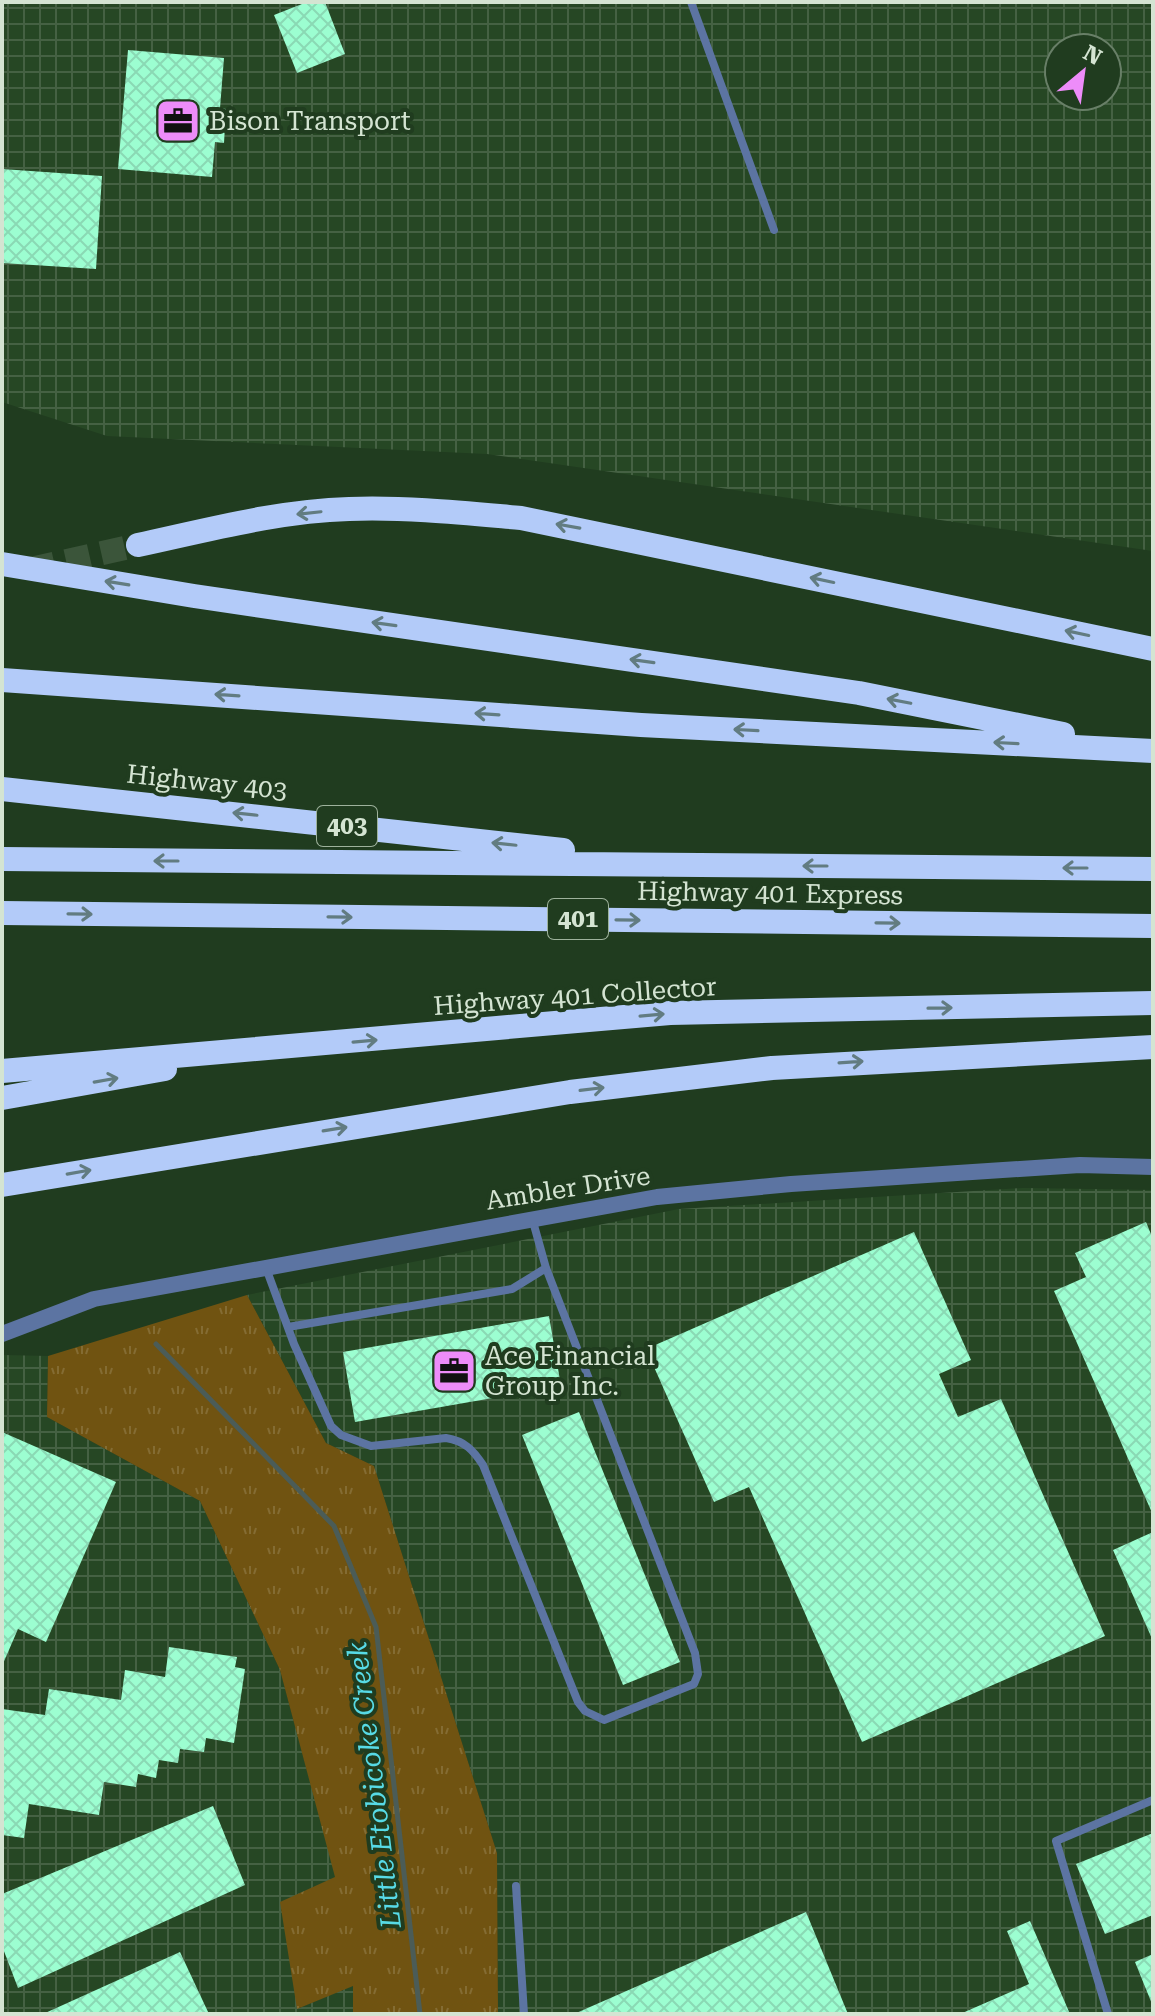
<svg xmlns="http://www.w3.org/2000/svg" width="1155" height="2016" viewBox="0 0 1155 2016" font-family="'Roboto Serif',serif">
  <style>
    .industrial { fill: url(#industrial-grid); fill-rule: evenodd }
    .grass { fill: url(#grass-tufts) }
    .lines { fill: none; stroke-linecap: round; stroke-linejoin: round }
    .stream { stroke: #4b5c57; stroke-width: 5 }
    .building { fill: url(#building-cross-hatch) }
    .motorway-tunnel { stroke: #3b553a; stroke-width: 24; stroke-dasharray: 24 12; stroke-linecap: butt }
    .service { stroke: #5c74a2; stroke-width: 8 }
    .minor { stroke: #5c74a2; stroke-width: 16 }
    .motorway { stroke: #b3cbf9; stroke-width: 24 }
    .oneway { stroke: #627c81 }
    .labels { text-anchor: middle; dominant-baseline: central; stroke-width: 8; stroke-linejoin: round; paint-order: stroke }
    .shield { fill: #203c1f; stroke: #9eb29c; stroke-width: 2 }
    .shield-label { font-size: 24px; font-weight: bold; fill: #d4e4d2 }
    .poi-label { font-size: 26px; fill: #d4e4d2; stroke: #203c1f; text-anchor: start }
    .street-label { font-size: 26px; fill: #d4e4d2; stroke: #203c1f }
    .water-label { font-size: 28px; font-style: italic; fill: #57dae6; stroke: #203c1f }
  </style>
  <defs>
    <pattern id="industrial-grid" width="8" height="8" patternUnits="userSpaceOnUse" patternTransform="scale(2)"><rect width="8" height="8" fill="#264724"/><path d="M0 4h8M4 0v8" fill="none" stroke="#456143"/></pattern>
    <pattern id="grass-tufts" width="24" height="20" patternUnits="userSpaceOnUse" patternTransform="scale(2)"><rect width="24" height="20" fill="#705311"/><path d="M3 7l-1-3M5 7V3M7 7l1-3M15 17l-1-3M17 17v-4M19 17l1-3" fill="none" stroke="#846c33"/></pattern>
    <pattern id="building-cross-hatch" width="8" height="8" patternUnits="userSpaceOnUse" patternTransform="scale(2)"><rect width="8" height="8" fill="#9cfed1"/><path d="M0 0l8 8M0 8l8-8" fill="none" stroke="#8ad9b4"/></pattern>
  </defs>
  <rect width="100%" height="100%" fill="#203c1f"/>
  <path class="industrial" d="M2,2H1153V551L487,454L107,436L2,402ZM1059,48H1107V96H1059Z
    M1023,1188L1153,1190V2014H498L497,1853L374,1466L326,1443L247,1295L679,1209Z
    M2,1355L48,1356L47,1417L200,1501L280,1670L336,1878L297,2009L354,1985L353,2014H2Z"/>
  <path class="grass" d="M247,1295L326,1443L374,1466L497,1853L498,2014H353V1986L297,2009L280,1902L335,1877L280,1670L200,1501L47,1417L48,1356Z"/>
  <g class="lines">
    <path class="stream" d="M156,1344L334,1526L376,1627L420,2014"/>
  </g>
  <path class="building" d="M307,2H325L345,54L297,73L274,15Z
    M128,50L224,58L220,108L226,109L224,143L215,142L212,177L118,169Z
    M2,169L102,176L96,269L2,263Z
    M1146,1222L1153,1239V1515L1054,1291L1086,1277L1075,1253Z
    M914,1232L971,1360L939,1374L958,1417L1001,1399L1105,1636L862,1742L749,1487L714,1502L646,1349Z
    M549,1316L561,1386L355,1422L343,1352Z
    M579,1412L680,1662L623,1685L522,1435Z
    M2,1432L116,1482L46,1642L18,1629L2,1666Z
    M1153,1532V1641L1113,1550Z
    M169,1647L237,1657L235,1667L245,1669L234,1743L206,1738L204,1752L180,1749L178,1763L159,1760L156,1778L138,1774L136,1787L104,1782L99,1815L29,1804L24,1838L2,1835V1709L45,1715L49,1689L121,1700L125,1670L165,1677Z
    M213,1806L245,1885L18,1988L2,1946V1894Z
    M1153,1833V1915L1105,1934L1076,1864Z
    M806,1912L848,2014H574Z
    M1030,1921L1070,2014H960L1029,1984L1007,1931Z
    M180,1952L209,2014H43Z
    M1153,1954V2004H1152L1135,1962Z"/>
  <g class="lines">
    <path class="motorway-tunnel" d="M31,569L138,545"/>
    <path class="service" d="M691,2L774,230
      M266,1268L294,1344L331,1426L341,1435L371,1446L446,1438C465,1441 473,1450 483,1465L578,1702L585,1711L604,1720L694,1684L698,1674L695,1653L546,1268L532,1218
      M288,1327L512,1289L546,1268
      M516,1886L524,2014
      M1108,2014L1056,1841L1153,1800"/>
    <path class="minor" d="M2,1334L94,1299L657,1197L791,1184L1080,1165L1153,1167"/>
    <path class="motorway" d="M138,545C208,530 278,511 349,509C407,507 464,513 521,518L1153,649
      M2,564L194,596L859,693L1063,734
      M2,680L641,725L1153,751
      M2,789L563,850
      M2,859L1153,869
      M2,913L1153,926
      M2,1071L670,1013L1153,1003
      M2,1098L165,1069
      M2,1185L570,1092L772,1068L1153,1047"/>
  </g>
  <defs><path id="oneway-shaft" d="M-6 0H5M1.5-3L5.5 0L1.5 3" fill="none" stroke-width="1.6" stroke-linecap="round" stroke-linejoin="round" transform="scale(2)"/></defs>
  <g class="oneway">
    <use href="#oneway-shaft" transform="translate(309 513) rotate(174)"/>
    <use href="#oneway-shaft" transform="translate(568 526) rotate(-170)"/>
    <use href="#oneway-shaft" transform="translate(822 580) rotate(-168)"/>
    <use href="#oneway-shaft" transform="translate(117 583) rotate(-171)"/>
    <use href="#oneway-shaft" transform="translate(384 624) rotate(-172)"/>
    <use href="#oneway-shaft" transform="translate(1077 633) rotate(-168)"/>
    <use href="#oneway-shaft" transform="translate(642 661) rotate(-172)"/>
    <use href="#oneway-shaft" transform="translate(227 695) rotate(-176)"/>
    <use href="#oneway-shaft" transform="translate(899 701) rotate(-169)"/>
    <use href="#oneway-shaft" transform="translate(487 714) rotate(-176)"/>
    <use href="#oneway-shaft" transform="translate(746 730) rotate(-177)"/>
    <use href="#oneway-shaft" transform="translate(1006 743) rotate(-177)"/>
    <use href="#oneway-shaft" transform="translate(245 814) rotate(-174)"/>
    <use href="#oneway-shaft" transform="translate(504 844) rotate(-174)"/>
    <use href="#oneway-shaft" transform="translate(166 861) rotate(-180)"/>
    <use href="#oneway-shaft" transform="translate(815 866) rotate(-180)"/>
    <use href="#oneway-shaft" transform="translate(1075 868) rotate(-180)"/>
    <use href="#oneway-shaft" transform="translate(80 914) rotate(1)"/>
    <use href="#oneway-shaft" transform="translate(340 917) rotate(1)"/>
    <use href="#oneway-shaft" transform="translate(628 920) rotate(1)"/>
    <use href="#oneway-shaft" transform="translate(888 923) rotate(1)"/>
    <use href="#oneway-shaft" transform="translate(940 1008) rotate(-1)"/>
    <use href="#oneway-shaft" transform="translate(652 1015) rotate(-5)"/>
    <use href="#oneway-shaft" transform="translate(365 1041) rotate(-5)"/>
    <use href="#oneway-shaft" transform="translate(851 1062) rotate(-4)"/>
    <use href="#oneway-shaft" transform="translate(106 1080) rotate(-10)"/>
    <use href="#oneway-shaft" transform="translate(592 1089) rotate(-7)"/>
    <use href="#oneway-shaft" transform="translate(335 1129) rotate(-9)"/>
    <use href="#oneway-shaft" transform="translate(79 1172) rotate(-10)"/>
  </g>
  <defs>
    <g id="office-square" transform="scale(2.3)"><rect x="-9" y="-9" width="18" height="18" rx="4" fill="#ed8cf9" stroke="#203c1f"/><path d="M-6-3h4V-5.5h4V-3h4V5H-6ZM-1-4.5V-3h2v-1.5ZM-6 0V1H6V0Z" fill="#111"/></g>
  </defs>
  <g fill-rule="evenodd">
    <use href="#office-square" x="178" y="121"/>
    <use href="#office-square" x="454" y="1371"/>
  </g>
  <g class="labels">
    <g class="shield">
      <rect x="317" y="806" width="60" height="40" rx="6"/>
      <rect x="548" y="899" width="60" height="40" rx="6"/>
    </g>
    <g class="shield-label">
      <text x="347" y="826">403</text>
      <text x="578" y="919">401</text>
    </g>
    <g class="poi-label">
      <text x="209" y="121">Bison Transport</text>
      <text x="485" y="1356">Ace Financial<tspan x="485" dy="30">Group Inc.</tspan></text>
    </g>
    <g class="street-label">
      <text transform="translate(207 782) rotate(6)">Highway 403</text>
      <text transform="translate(770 893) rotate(1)">Highway 401 Express</text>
      <text transform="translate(575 996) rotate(-4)">Highway 401 Collector</text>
      <text transform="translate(568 1188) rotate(-9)">Ambler Drive</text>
    </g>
    <g class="water-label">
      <text transform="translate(374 1785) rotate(-97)">Little Etobicoke Creek</text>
    </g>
  </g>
  <rect width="1155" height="2016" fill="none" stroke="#d4e4d2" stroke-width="8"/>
  <g transform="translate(1083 72) rotate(29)"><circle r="38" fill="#203c1f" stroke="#687f67" stroke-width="2"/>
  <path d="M0-6L14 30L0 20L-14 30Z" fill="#ed8cf9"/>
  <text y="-12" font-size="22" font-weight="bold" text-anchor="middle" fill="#d4e4d2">N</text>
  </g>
</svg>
